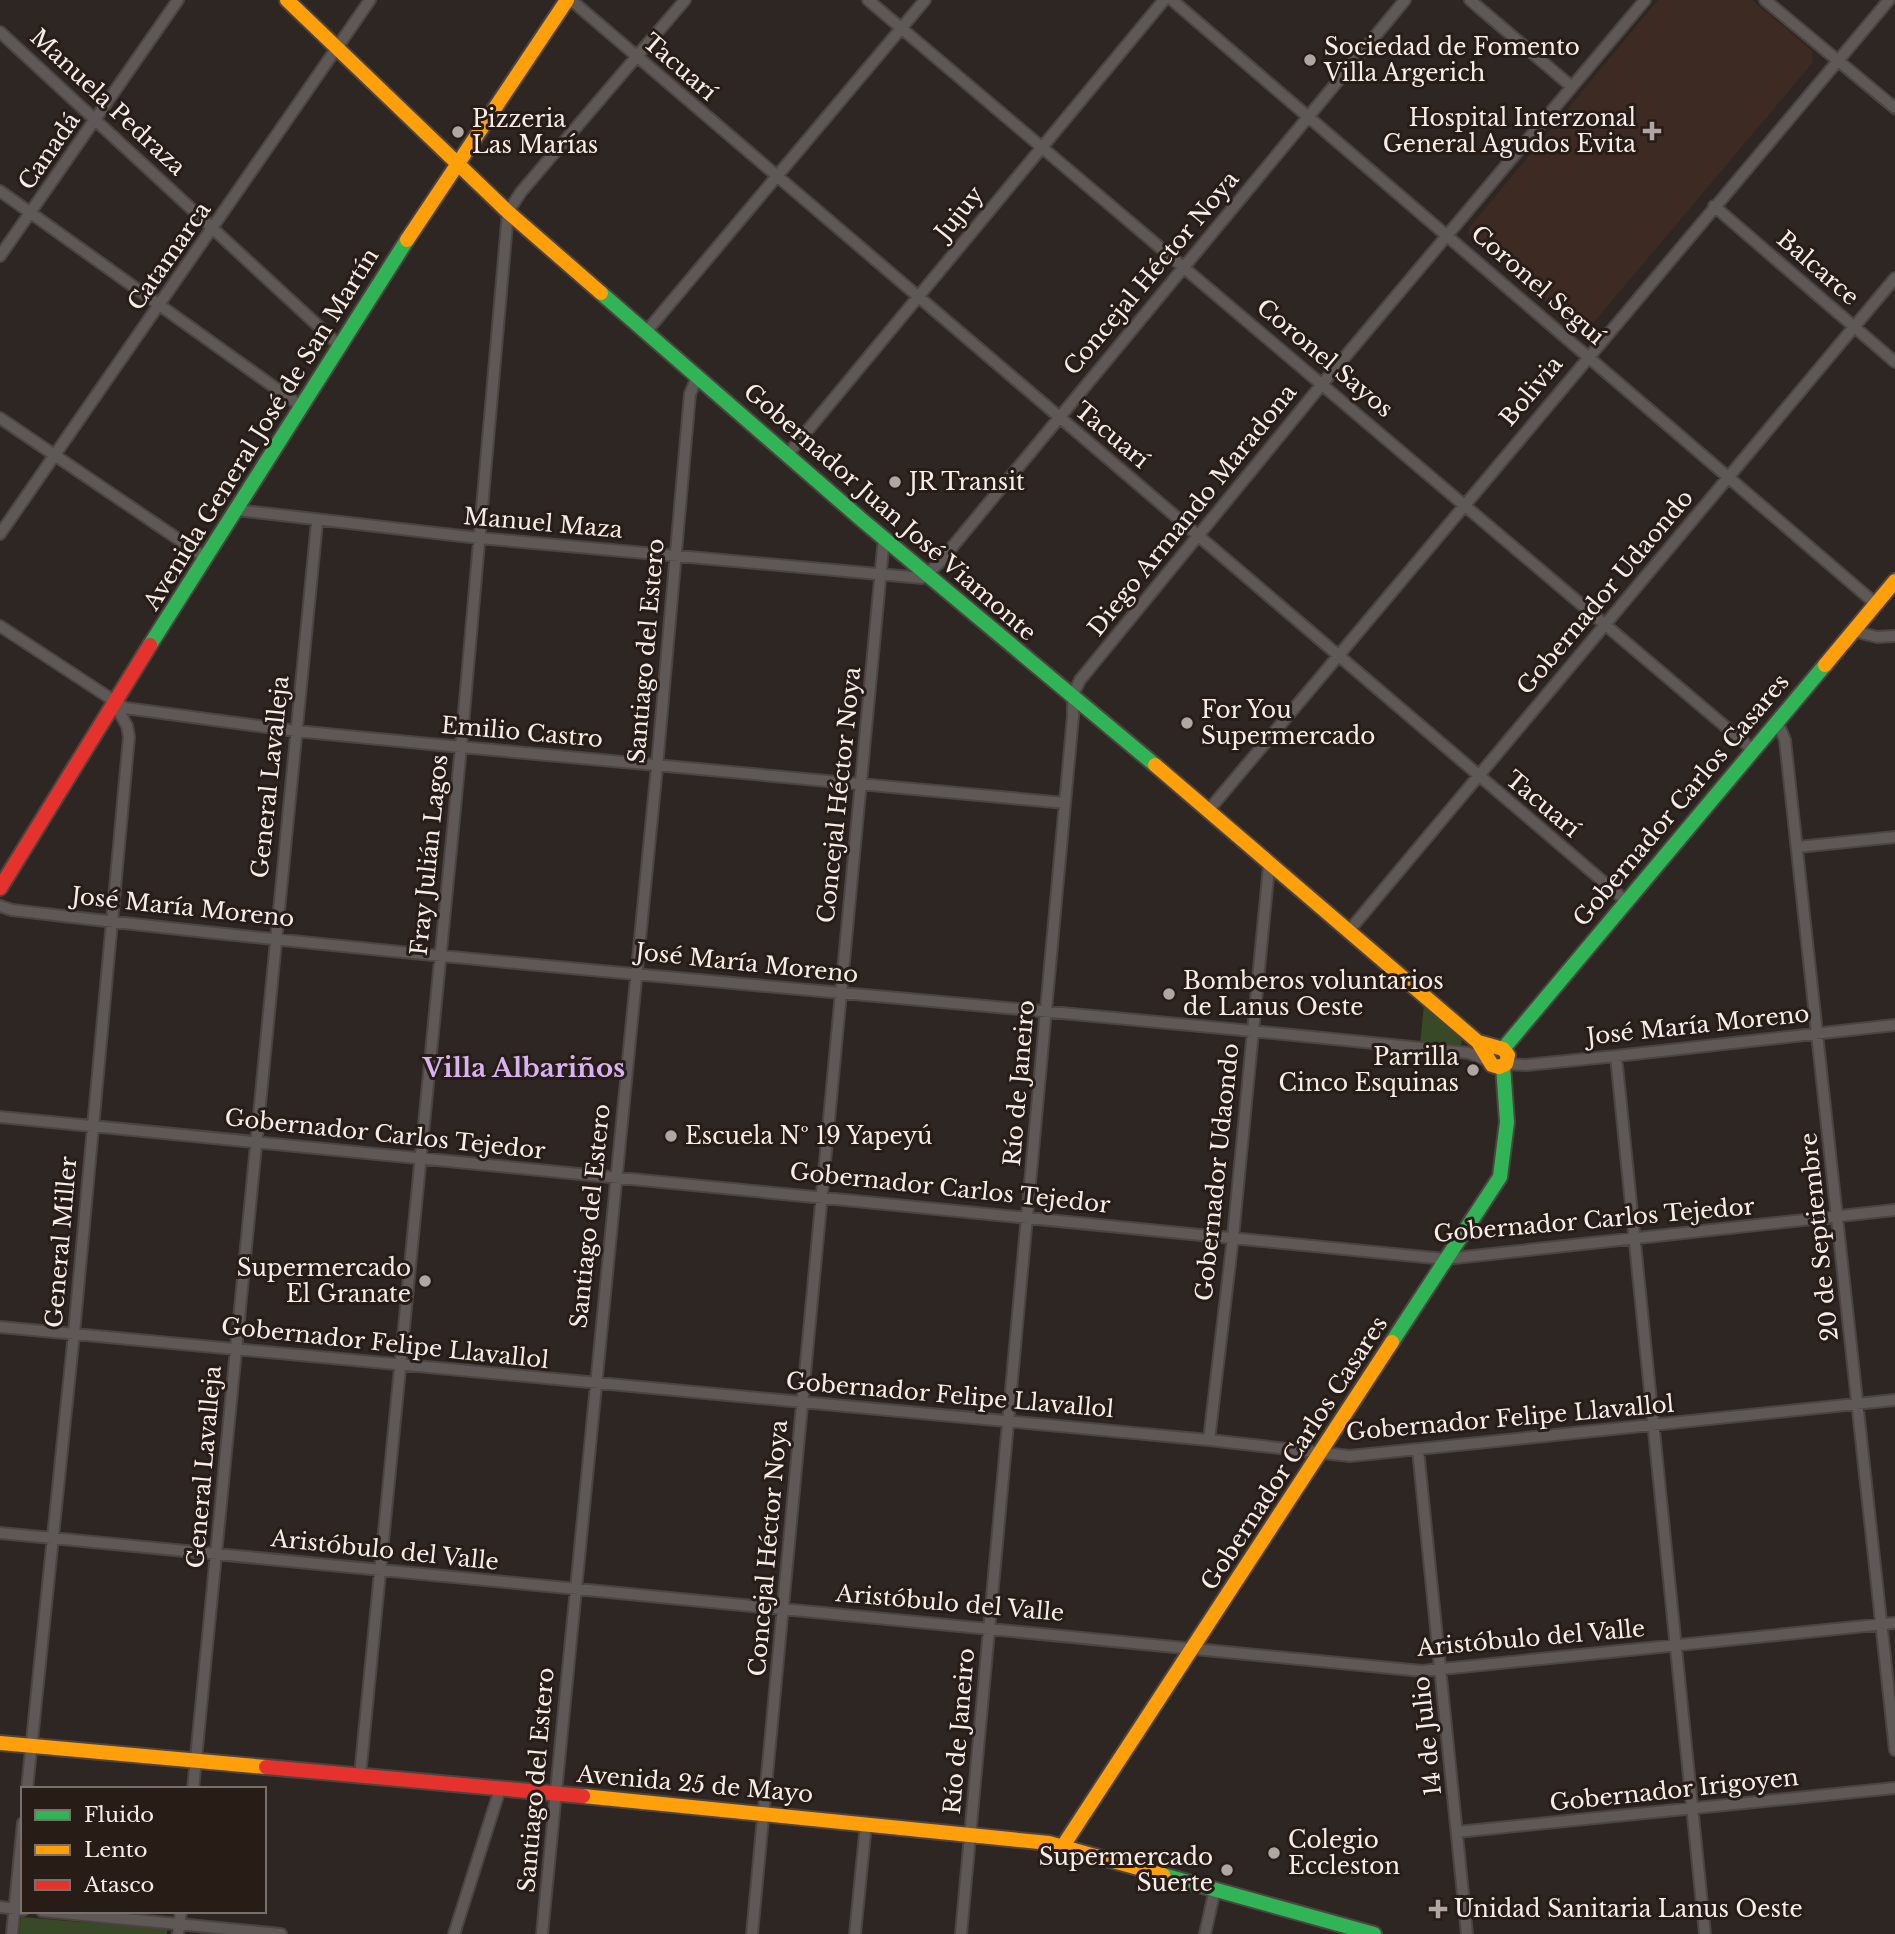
<svg xmlns="http://www.w3.org/2000/svg" width="1895" height="1934" viewBox="0 0 1895 1934" font-family="'Libre Baskerville',serif">
  <style>
    .built { fill: #3d2b23 }
    .green { fill: #374926 }
    .lines { fill: none; stroke-linecap: round; stroke-linejoin: round }
    .street-casing { stroke: #4b4441; stroke-width: 14 }
    .fast-casing { stroke: #4b4441; stroke-width: 18 }
    .slow-casing { stroke: #4b4441; stroke-width: 18 }
    .jam-casing { stroke: #4b4441; stroke-width: 18 }
    .street { stroke: #5e5856; stroke-width: 10 }
    .fast { stroke: #30b455; stroke-width: 14 }
    .slow { stroke: #ff9f0a; stroke-width: 14 }
    .jam { stroke: #e5322d; stroke-width: 14 }
    .poi-dot { fill: #b0a7a4; stroke: #281c16; stroke-width: 2.5 }
    .labels { text-anchor: middle; dominant-baseline: central; stroke-width: 6; stroke-linejoin: round; paint-order: stroke }
    .poi-label { font-size: 23px; fill: #f6ede9; stroke: #281c16; text-anchor: start }
    .street-label { font-size: 23px; fill: #f6ede9; stroke: #281c16 }
    .quarter-label { font-size: 26px; font-weight: bold; fill: #d7b3f6; stroke: #281c16 }
  </style>
  <rect width="100%" height="100%" fill="#2e2623"/>
  <path class="built" d="M1658,0H1752L1812,51L1813,62L1589,328L1579,330L1469,235V228Z"/>
  <path class="green" d="M1424,1004L1461,1037L1462,1043L1457,1048L1420,1046Z
    M21,1917L167,1929V1934H19Z"/>
  <g class="lines">
    <g class="street-casing">
      <path id="street" d="M571,0L1626,901
        M868,0L1753,750
        M1172,0L1876,604
        M1470,0L1572,87
        M1765,0L1895,108
        M0,32L341,347
        M0,191L302,407
        M1714,206L1895,362
        M0,256L178,0
        M646,332L925,0
        M0,418L206,558
        M788,454L1164,0
        M237,510L479,538L922,578L939,563L1405,0
        M0,534L370,0
        M0,626L125,708L296,731L461,747L1065,803
        M1853,631L1877,637L1895,636
        M1777,721L1785,740L1895,1750
        M1208,811L1889,0
        M1798,847L1895,837
        M0,906L12,910C496,968 984,1001 1469,1053L1489,1061
        M1348,932L1895,278
        M1616,1056L1705,1934
        M1506,1064L1526,1065L1616,1056L1895,1025
        M0,1117L1445,1259L1895,1210
        M0,1327L1209,1440L1350,1456L1895,1400
        M1209,1440L1233,1237L1269,866
        M1418,1450L1467,1934
        M0,1533L1422,1671L1895,1623
        M360,1776L461,747L508,212L521,192L685,0
        M27,1789L74,1333L129,737L127,726L114,702
        M193,1789L317,522
        M1457,1832L1895,1788
        M0,1907L23,1910
        M42,1911L281,1934
        M12,1934L23,1823
        M178,1934L181,1911
        M454,1934L500,1789
        M542,1934L657,766L690,394L697,377
        M752,1934L884,538
        M855,1934L866,1824
        M961,1934L1073,716V695L1080,680L1323,383L1645,0
        M1205,1934L1215,1889"/>
    </g>
    <g class="fast-casing">
      <path id="fast" d="M601,293L862,520L1155,765
        M150,645L407,240
        M1503,1049L1825,665
        M1392,1342L1500,1177L1507,1122L1503,1066
        M1163,1875L1374,1934"/>
    </g>
    <g class="slow-casing">
      <path id="slow" d="M287,0L508,212L601,293
        M407,240L567,0
        M1825,665L1895,581
        M1155,765L1478,1042L1492,1065L1499,1067L1506,1064L1508,1055L1503,1049L1478,1042
        M0,1743L266,1767
        M583,1796L1049,1843L1163,1875
        M1063,1846L1392,1342"/>
    </g>
    <g class="jam-casing">
      <path id="jam" d="M0,888L150,645
        M266,1767L583,1796"/>
    </g>
    <use href="#street" class="street"/>
    <use href="#fast" class="fast"/>
    <use href="#slow" class="slow"/>
    <use href="#jam" class="jam"/>
  </g>
  <g class="poi-dot">
    <circle cx="1310" cy="60" r="7"/>
    <path d="M1648.5 120.5h7v7h7v7h-7v7h-7v-7h-7v-7h7z"/>
    <circle cx="458" cy="132" r="7"/>
    <circle cx="895" cy="482" r="7"/>
    <circle cx="1187" cy="723" r="7"/>
    <circle cx="1169" cy="994" r="7"/>
    <circle cx="1473" cy="1070" r="7"/>
    <circle cx="671" cy="1136" r="7"/>
    <circle cx="425" cy="1281" r="7"/>
    <circle cx="1274" cy="1853" r="7"/>
    <circle cx="1227" cy="1870" r="7"/>
    <path d="M1434.5 1898.5h7v7h7v7h-7v7h-7v-7h-7v-7h7z"/>
  </g>
  <g class="labels">
    <g class="poi-label">
      <text x="1324" y="47">Sociedad de Fomento<tspan x="1324" dy="26">Villa Argerich</tspan></text>
      <text x="1636" y="118" text-anchor="end">Hospital Interzonal<tspan x="1636" dy="26">General Agudos Evita</tspan></text>
      <text x="472" y="119">Pizzeria<tspan x="472" dy="26">Las Marías</tspan></text>
      <text x="909" y="482">JR Transit</text>
      <text x="1201" y="710">For You<tspan x="1201" dy="26">Supermercado</tspan></text>
      <text x="1183" y="981">Bomberos voluntarios<tspan x="1183" dy="26">de Lanus Oeste</tspan></text>
      <text x="1459" y="1057" text-anchor="end">Parrilla<tspan x="1459" dy="26">Cinco Esquinas</tspan></text>
      <text x="685" y="1136">Escuela Nº 19 Yapeyú</text>
      <text x="411" y="1268" text-anchor="end">Supermercado<tspan x="411" dy="26">El Granate</tspan></text>
      <text x="1288" y="1840">Colegio<tspan x="1288" dy="26">Eccleston</tspan></text>
      <text x="1213" y="1857" text-anchor="end">Supermercado<tspan x="1213" dy="26">Suerte</tspan></text>
      <text x="1454" y="1909">Unidad Sanitaria Lanus Oeste</text>
    </g>
    <g class="street-label">
      <text transform="translate(680 67) rotate(41)">Tacuarí</text>
      <text transform="translate(108 102) rotate(43)">Manuela Pedraza</text>
      <text transform="translate(49 151) rotate(-55)">Canadá</text>
      <text transform="translate(959 213) rotate(-51)">Jujuy</text>
      <text transform="translate(169 256) rotate(-55)">Catamarca</text>
      <text transform="translate(1818 268) rotate(41)">Balcarce</text>
      <text transform="translate(1151 273) rotate(-50)">Concejal Héctor Noya</text>
      <text transform="translate(1538 285) rotate(41)">Coronel Seguí</text>
      <text transform="translate(1325 358) rotate(40)">Coronel Sayos</text>
      <text transform="translate(1531 391) rotate(-50)">Bolivia</text>
      <text transform="translate(261 429) rotate(-58)">Avenida General José de San Martín</text>
      <text transform="translate(1112 435) rotate(40)">Tacuarí</text>
      <text transform="translate(1192 510) rotate(-51)">Diego Armando Maradona</text>
      <text transform="translate(890 512) rotate(41)">Gobernador Juan José Viamonte</text>
      <text transform="translate(543 523) rotate(5)">Manuel Maza</text>
      <text transform="translate(1605 592) rotate(-50)">Gobernador Udaondo</text>
      <text transform="translate(646 651) rotate(-85)">Santiago del Estero</text>
      <text transform="translate(522 732) rotate(5)">Emilio Castro</text>
      <text transform="translate(270 777) rotate(-84)">General Lavalleja</text>
      <text transform="translate(839 795) rotate(-84)">Concejal Héctor Noya</text>
      <text transform="translate(1681 800) rotate(-50)">Gobernador Carlos Casares</text>
      <text transform="translate(1543 804) rotate(40)">Tacuarí</text>
      <text transform="translate(429 855) rotate(-84)">Fray Julián Lagos</text>
      <text transform="translate(183 907) rotate(6)">José María Moreno</text>
      <text transform="translate(747 963) rotate(6)">José María Moreno</text>
      <text transform="translate(1698 1025) rotate(-6)">José María Moreno</text>
      <text transform="translate(1019 1083) rotate(-85)">Río de Janeiro</text>
      <text transform="translate(385 1134) rotate(6)">Gobernador Carlos Tejedor</text>
      <text transform="translate(1217 1172) rotate(-84)">Gobernador Udaondo</text>
      <text transform="translate(950 1188) rotate(6)">Gobernador Carlos Tejedor</text>
      <text transform="translate(590 1216) rotate(-84)">Santiago del Estero</text>
      <text transform="translate(1594 1220) rotate(-5)">Gobernador Carlos Tejedor</text>
      <text transform="translate(1819 1237) rotate(-96)">20 de Septiembre</text>
      <text transform="translate(61 1242) rotate(-85)">General Miller</text>
      <text transform="translate(385 1343) rotate(6)">Gobernador Felipe Llavallol</text>
      <text transform="translate(950 1395) rotate(5)">Gobernador Felipe Llavallol</text>
      <text transform="translate(1510 1418) rotate(-5)">Gobernador Felipe Llavallol</text>
      <text transform="translate(1294 1453) rotate(-57)">Gobernador Carlos Casares</text>
      <text transform="translate(204 1467) rotate(-85)">General Lavalleja</text>
      <text transform="translate(768 1548) rotate(-85)">Concejal Héctor Noya</text>
      <text transform="translate(385 1550) rotate(6)">Aristóbulo del Valle</text>
      <text transform="translate(950 1603) rotate(5)">Aristóbulo del Valle</text>
      <text transform="translate(1531 1638) rotate(-5)">Aristóbulo del Valle</text>
      <text transform="translate(959 1731) rotate(-85)">Río de Janeiro</text>
      <text transform="translate(1427 1736) rotate(-96)">14 de Julio</text>
      <text transform="translate(536 1780) rotate(-85)">Santiago del Estero</text>
      <text transform="translate(695 1784) rotate(5)">Avenida 25 de Mayo</text>
      <text transform="translate(1674 1790) rotate(-6)">Gobernador Irigoyen</text>
    </g>
    <g class="quarter-label">
      <text x="524" y="1068">Villa Albariños</text>
    </g>
  </g>
  <rect x="21" y="1787" width="245" height="126" fill="#281c16" stroke="#7a706a" stroke-width="2"/>
  <rect x="35" y="1810" width="35" height="10" fill="#30b455" stroke="#7a706a" stroke-width="2"/>
  <text x="84" y="1822" font-size="21" fill="#f6ede9">Fluido</text>
  <rect x="35" y="1845" width="35" height="10" fill="#ff9f0a" stroke="#7a706a" stroke-width="2"/>
  <text x="84" y="1857" font-size="21" fill="#f6ede9">Lento</text>
  <rect x="35" y="1880" width="35" height="10" fill="#e5322d" stroke="#7a706a" stroke-width="2"/>
  <text x="84" y="1892" font-size="21" fill="#f6ede9">Atasco</text>
</svg>
